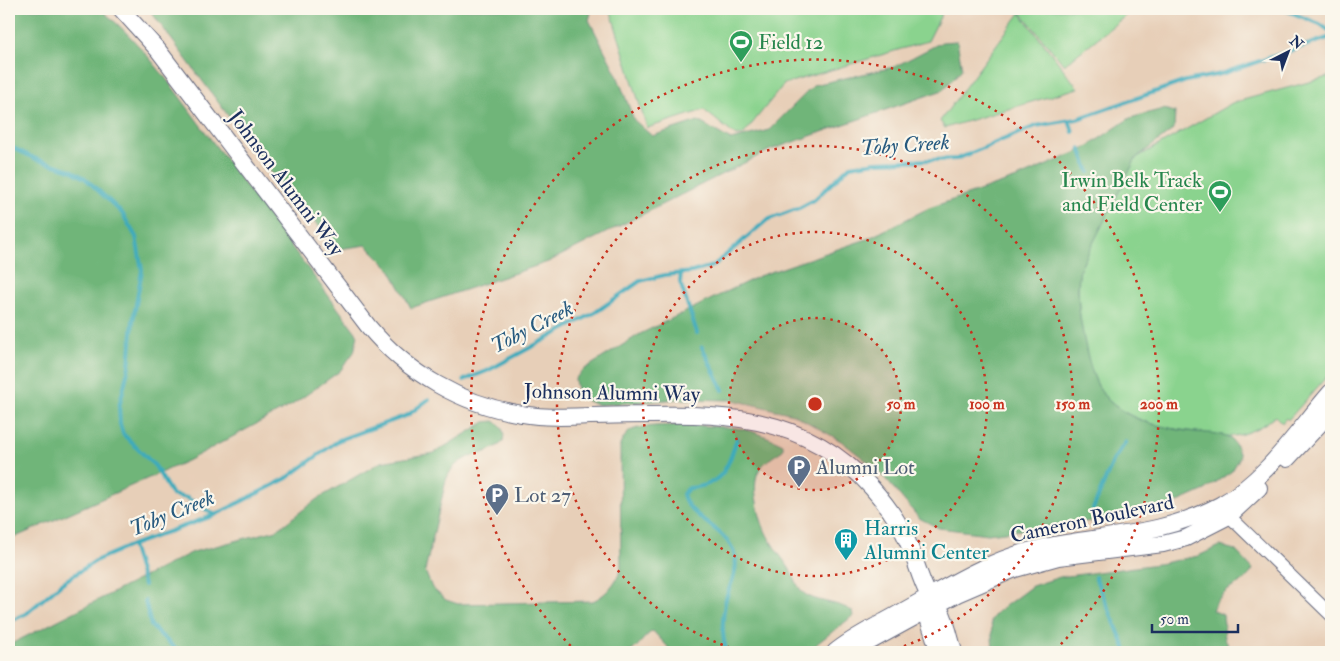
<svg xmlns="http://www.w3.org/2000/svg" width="1340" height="661" viewBox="0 0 1340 661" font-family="'IM FELL Double Pica',serif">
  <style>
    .built { fill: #e7cfb8 }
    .green { fill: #8ad38e; stroke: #528176 }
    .forest { fill: #6fb579; stroke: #45726c }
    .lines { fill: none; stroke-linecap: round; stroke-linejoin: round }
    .stream { stroke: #3caabb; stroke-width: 4 }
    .minor-casing { stroke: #676a7f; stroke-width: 14 }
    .tertiary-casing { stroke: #676a7f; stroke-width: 18 }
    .minor { stroke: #fff; stroke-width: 12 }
    .tertiary { stroke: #fff; stroke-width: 16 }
    .ring { fill: none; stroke: #c8321e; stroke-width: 2.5; stroke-dasharray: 2.5 5 }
    .labels { text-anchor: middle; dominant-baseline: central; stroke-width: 4.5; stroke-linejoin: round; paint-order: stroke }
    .leisure-label { font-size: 21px; fill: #27864d; stroke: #fbf7ec; text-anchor: start }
    .street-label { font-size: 21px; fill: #1b2f5e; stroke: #fbf7ec }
    .service-label { font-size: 21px; fill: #4e5e75; stroke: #fbf7ec; text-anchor: start }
    .culture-label { font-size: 21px; fill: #0d838f; stroke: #fbf7ec; text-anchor: start }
    .water-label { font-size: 22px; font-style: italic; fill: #275a7f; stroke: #fbf7ec }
    .centre { fill: #c8321e; stroke: #fbf7ec; stroke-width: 2.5 }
    .ring-label { font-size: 15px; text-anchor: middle; font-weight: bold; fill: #c8321e; stroke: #fbf7ec; stroke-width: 4.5; stroke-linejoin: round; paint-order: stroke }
  </style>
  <rect width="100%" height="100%" fill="#fbf7ec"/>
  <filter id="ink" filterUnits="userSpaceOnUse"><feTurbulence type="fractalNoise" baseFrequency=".02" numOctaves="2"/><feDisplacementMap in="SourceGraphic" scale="10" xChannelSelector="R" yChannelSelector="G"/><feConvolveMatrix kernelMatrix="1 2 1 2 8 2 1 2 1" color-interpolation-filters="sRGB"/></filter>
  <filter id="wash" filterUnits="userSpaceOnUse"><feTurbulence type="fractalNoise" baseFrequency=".0096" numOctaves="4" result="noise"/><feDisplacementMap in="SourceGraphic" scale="20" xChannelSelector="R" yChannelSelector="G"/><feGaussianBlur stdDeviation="1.12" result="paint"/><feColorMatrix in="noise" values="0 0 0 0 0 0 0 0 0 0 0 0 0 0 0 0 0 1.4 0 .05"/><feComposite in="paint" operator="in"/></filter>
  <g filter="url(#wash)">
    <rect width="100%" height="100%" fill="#f4d9bb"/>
    <path class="built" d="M9,9H1331V652H9Z"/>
    <path class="green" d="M610,9H944L928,41L784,84L743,135L736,136L704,110L647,128Z
      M1018,9H1134L1064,65Z
      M1020,13L1078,88L945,128L940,121Z
      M1331,76V372L1288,420L1286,418L1282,423L1275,416C1266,425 1247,434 1234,436C1225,437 1214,435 1204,433C1171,429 1134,424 1108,400C1085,378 1074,299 1080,269L1136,158L1232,103Z"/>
    <path class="forest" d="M9,9H100C144,44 178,95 212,141C261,206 309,270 358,335L354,352L340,371L292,405L187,461L9,540Z
      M149,9H592L589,20L617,75L634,120L652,136L698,121L731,140L769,130L814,85L894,67L942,42L957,41L962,69L943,90L770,150L548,262L411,308L390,269L366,245L339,249L270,172Z
      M1163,109L1175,112L1174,129L1136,158L1080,269C1075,294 1080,319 1085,344C1089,362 1094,386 1108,400C1131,422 1166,429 1196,432C1205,433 1218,433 1226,436C1234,439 1238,449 1240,457L1232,471L1205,490L1167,507L1116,518L988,534L939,528L919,518L878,470L841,441L793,414L733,400L679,399L599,405C582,400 577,396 575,379L583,370L640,334L759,276L867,239L929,208L1017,178L1084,149L1130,118Z
      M494,421C503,427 505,432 503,442C482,460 458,450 446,480L425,571L432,588L446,600L458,604L593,601C606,595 615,584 621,570L620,445C623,439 626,433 632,430C650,422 723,426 743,429C756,432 771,438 783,444V450C774,456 764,462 759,470C755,477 755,489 756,496C761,529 768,539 787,565C794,574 797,591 808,596C822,603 838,602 852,611L853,616L819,642L809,652H669L668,647L653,631C643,636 638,649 629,652H9V645L193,552L277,530L317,499L381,462L434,453L485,422Z
      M1220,546L1235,550L1253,569C1246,585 1222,586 1212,610L1223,615L1225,639L1232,652H993L991,620L997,612L1032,586L1060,577L1158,564L1198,556Z"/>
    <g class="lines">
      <path class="stream" d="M1282,9L1320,24L1331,32
        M1069,120L1073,132
        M9,146L36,159L71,170L86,179L122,213L136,237L142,270L133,321L129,366L119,407L120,424L123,434L155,466L172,495L187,498L215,515
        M1080,148L1089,172
        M681,273L680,282L697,333
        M702,347L723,390
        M464,380L487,371L596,312L640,281L665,275L692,272L713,266L767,220L799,208L814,200L850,166L876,162L957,159L1036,126L1077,119L1186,81L1221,74L1331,37
        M1093,509L1114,459L1126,442
        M132,545L144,585
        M1095,577L1127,652
        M145,601L151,626L179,652
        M9,622L27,613L62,583L97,560L132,545L215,515L287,478L339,440L408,415L429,399
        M727,652C721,636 722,620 725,603C729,583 742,569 732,548C721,526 688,517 683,494L689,488C723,486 728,467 737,438"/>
    </g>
  </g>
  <g filter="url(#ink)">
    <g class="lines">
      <g class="minor-casing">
        <path id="minor" d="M1224,511L1331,615"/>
      </g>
      <g class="tertiary-casing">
        <path id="tertiary" d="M121,9L158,50L368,326C407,373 462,405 522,414C544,418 568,417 590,416C694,415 795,401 872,488C887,505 901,524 909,545C916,561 920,579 928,594C931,600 937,604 940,609C947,622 950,638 954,652
          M1287,459L1331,412
          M928,603L929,621L939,652
          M858,648L957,594L1015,569L1058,557L1163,544L1186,538L1229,516L1259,488
          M835,652C853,637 875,627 896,615C943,589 990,558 1044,547C1104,535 1164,535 1220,505C1266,480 1297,431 1331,392"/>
      </g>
      <use href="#minor" class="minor"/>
      <use href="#tertiary" class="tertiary"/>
    </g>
  </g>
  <circle cx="815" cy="404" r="86" fill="#c8321e" fill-opacity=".12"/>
  <g class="ring">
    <circle cx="815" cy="404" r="86"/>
    <circle cx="815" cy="404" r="172"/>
    <path d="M744 652A258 258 0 1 1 886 652"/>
    <path d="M576 651A344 344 0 1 1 1054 651"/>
  </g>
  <defs>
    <g id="stadium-pin" transform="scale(1.25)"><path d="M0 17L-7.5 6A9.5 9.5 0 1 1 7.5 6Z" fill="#2e9e5b" stroke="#fbf7ec"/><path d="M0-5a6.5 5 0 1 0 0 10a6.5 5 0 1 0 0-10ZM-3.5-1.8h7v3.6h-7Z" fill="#fff"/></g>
    <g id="parking-pin" transform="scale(1.25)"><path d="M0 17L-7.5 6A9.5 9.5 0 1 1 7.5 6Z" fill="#5c6f8a" stroke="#fbf7ec"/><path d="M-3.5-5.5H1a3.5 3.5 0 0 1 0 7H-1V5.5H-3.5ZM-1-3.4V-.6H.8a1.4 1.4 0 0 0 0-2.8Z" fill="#fff"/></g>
    <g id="building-pin" transform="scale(1.25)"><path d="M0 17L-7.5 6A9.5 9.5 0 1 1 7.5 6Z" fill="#0f9aa8" stroke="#fbf7ec"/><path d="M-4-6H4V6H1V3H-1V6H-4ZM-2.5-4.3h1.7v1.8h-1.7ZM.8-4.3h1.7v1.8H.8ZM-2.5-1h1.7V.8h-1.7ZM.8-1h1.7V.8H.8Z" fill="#fff"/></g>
  </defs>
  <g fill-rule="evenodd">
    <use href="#stadium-pin" x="741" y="42"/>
    <use href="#stadium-pin" x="1220" y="192"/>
    <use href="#parking-pin" x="799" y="467"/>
    <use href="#parking-pin" x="497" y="495"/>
    <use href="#building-pin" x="846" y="540"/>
  </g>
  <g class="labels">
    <g class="leisure-label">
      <text x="758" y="42">Field 12</text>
      <text x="1202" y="180" text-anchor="end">Irwin Belk Track<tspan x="1202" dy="24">and Field Center</tspan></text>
    </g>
    <g class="street-label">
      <text transform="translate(286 183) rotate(53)">Johnson Alumni Way</text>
      <text transform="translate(612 393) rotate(1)">Johnson Alumni Way</text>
      <text transform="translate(1092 519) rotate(-12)">Cameron Boulevard</text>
    </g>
    <g class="service-label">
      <text x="816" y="467">Alumni Lot</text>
      <text x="514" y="495">Lot 27</text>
    </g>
    <g class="culture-label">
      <text x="864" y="528">Harris<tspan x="864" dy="24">Alumni Center</tspan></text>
    </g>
    <g class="water-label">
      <text transform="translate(905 145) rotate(-4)">Toby Creek</text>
      <text transform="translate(532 327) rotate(-27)">Toby Creek</text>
      <text transform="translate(172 513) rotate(-22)">Toby Creek</text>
    </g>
  </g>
  <circle cx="815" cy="404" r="8" class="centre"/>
  <g class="ring-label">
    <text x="901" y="409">50 m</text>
    <text x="987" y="409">100 m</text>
    <text x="1073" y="409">150 m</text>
    <text x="1159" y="409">200 m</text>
  </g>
  <rect width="1340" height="661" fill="none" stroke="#fbf7ec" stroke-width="30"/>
  <g transform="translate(1288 52) rotate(42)" stroke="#fbf7ec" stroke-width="4" paint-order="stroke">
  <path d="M0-4L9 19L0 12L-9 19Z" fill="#1b2f5e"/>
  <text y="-8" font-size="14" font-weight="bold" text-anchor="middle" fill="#1b2f5e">N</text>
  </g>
  <path d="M1152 624v8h86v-8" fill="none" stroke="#1b2f5e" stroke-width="2.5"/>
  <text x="1160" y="624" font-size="15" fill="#1b2f5e" stroke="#fbf7ec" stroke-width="4" paint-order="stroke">50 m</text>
</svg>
